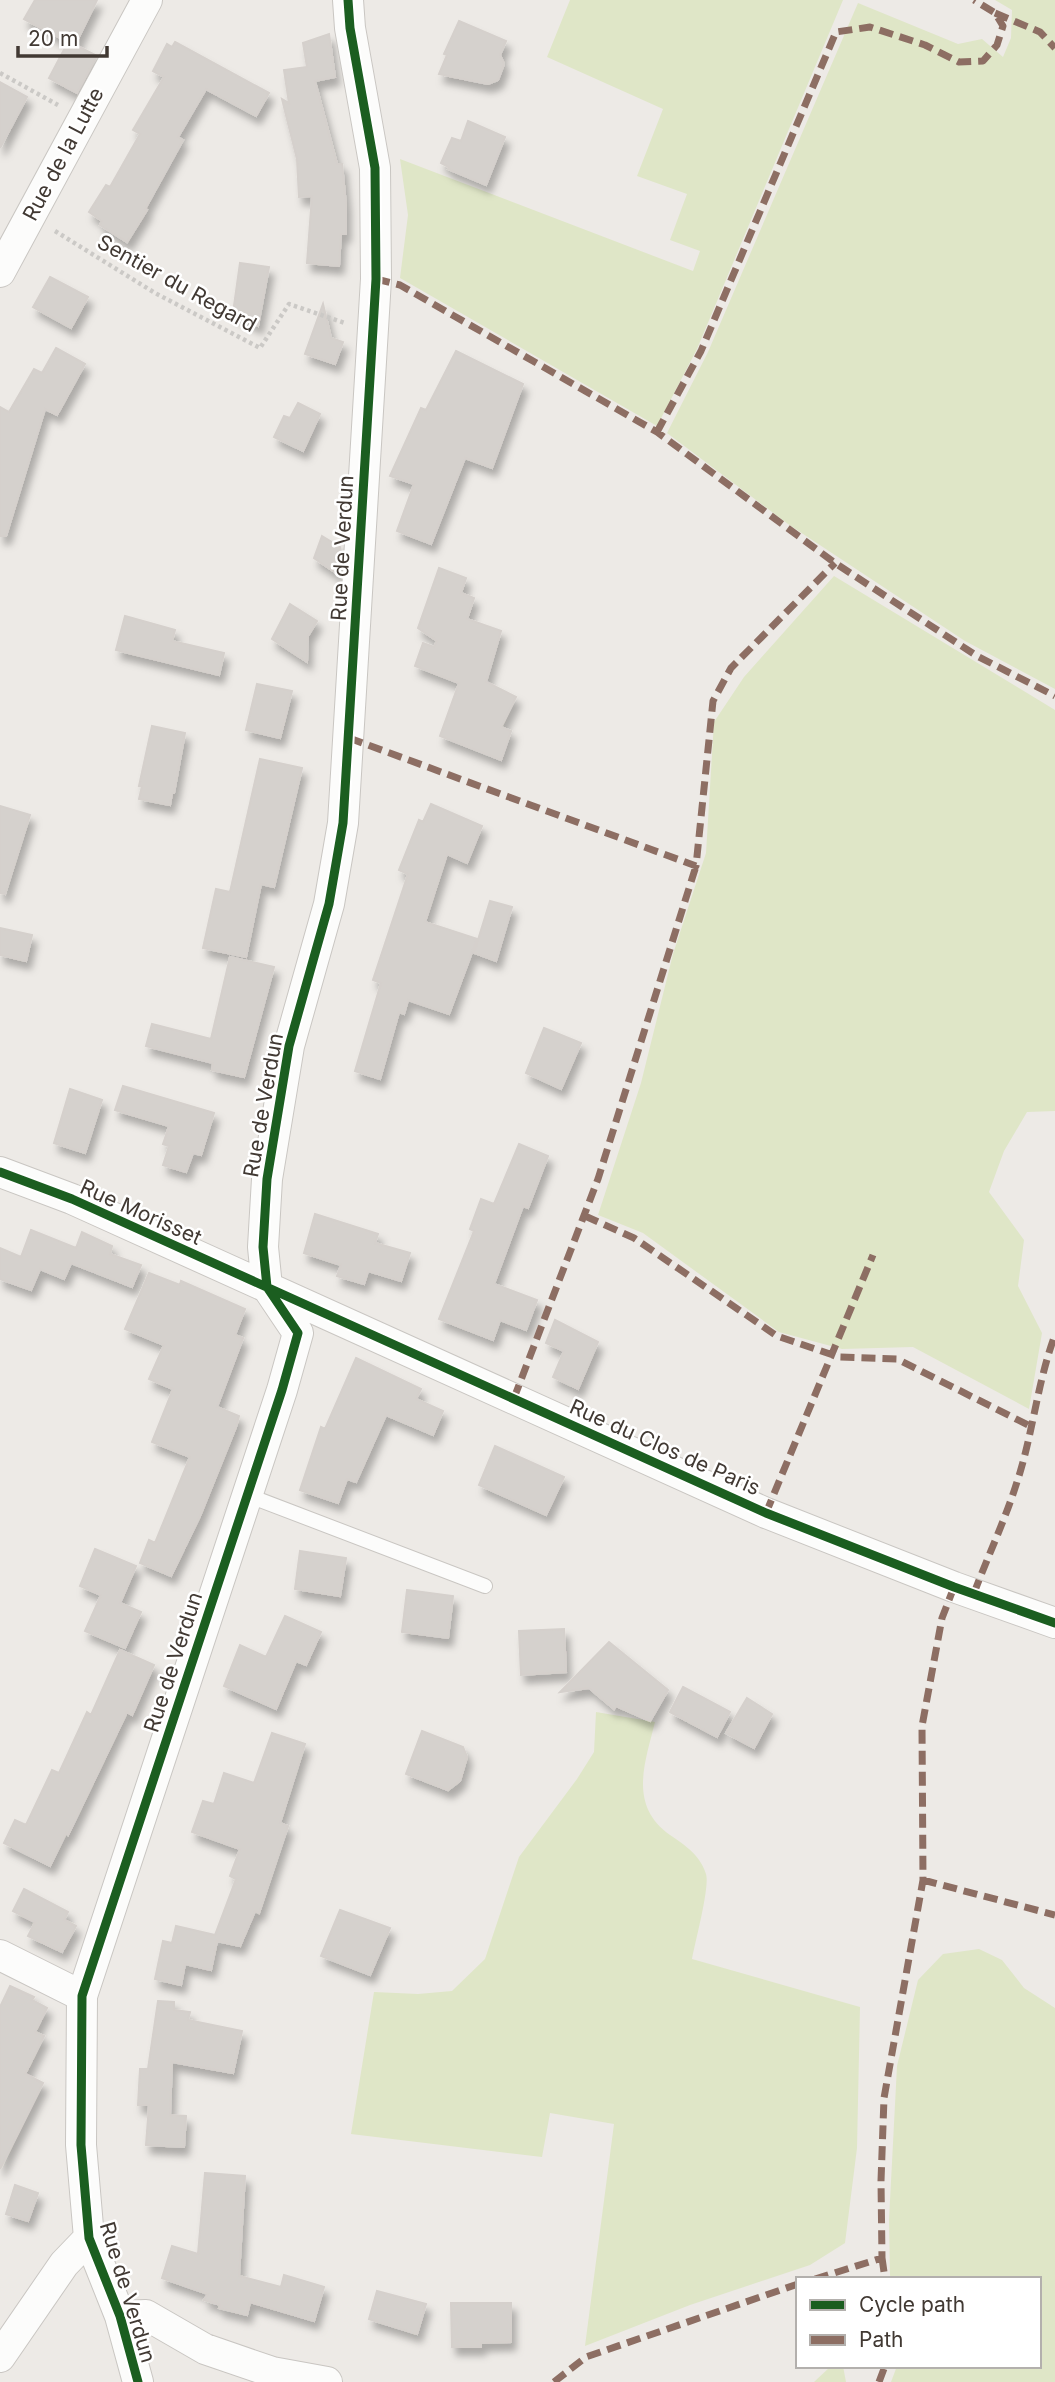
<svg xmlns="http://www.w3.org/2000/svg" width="1055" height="2382" viewBox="0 0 1055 2382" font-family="Inter,sans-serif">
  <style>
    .green { fill: #dfe6c7 }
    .building { fill: #d5d1cd; stroke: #d5d0cc; stroke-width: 2; filter: url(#shadow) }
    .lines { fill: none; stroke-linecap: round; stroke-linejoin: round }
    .service-casing { stroke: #c9c6c2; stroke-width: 16 }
    .minor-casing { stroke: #c9c6c2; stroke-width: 32 }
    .path { stroke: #cbc9c6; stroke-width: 4.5; stroke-dasharray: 3.5 3.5; stroke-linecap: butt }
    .service { stroke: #fcfcfb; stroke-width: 14 }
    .minor { stroke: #fcfcfb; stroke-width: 30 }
    .quiet { stroke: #8d6e63; stroke-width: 7; stroke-dasharray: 14 7; stroke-linecap: butt }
    .cycleway-casing { stroke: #fff; stroke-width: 13 }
    .cycleway { stroke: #1b5e20; stroke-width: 9 }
    .labels { text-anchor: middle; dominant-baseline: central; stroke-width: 5; stroke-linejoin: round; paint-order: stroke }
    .street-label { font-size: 21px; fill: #413933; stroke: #fff }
  </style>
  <defs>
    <filter id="shadow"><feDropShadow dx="4.5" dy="8" stdDeviation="3.5" flood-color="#0004"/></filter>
  </defs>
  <rect width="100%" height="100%" fill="#edeae6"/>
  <path class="green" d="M570,0H843L697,349L657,426L400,278L408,215L400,159L693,271L700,251L670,240L687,194L637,176L663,109L547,57Z
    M995,0H1055V689L965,641L788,524L667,433L708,352L858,3L958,44L982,39L1003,57L1011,38L1012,10Z
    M834,576L1055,710V1111L1027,1112L1004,1151L989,1192L1024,1240L1018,1286L1042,1333L1029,1409L913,1347L842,1349L779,1332L643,1233L598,1215L641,1083L673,954L706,853L714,722L744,677Z
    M596,1712L655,1722C645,1763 628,1805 670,1835C686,1846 700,1855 706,1874C710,1887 695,1942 692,1959L860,2007L857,2148L845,2243L810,2265L690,2305L585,2346L614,2124L550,2113L542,2157L351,2134L374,1992L418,1994L452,1991L485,1959L519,1857L577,1779L594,1752Z
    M979,1949L1002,1960L1024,1988L1055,2008V2382H891L897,2366H1039V2279H891L890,2275L889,2220L897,2066L918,1980L943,1954Z
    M831,2366H843L846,2382H814Z"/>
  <path class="building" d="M35,0H97L75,45L97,56L77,93L49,78L68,42L24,19Z
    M459,21L506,41L500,55L504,64L498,80L488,84L439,74L447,55L444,54Z
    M329,34L335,77L315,81L337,164H342L346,205V234H341L339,266L307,263L312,196L299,197L297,159L282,99L289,103L284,70L307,67L303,43Z
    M175,42L269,93L256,116L206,89L178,137L183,140L145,209L147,210L127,242L100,225L102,221L89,212L106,185L110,187L140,134L133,130L164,77L153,71L167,44L172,47Z
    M0,82L27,97L0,148Z
    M468,121L505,137L486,185L448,169L449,167L441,163L452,138L461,141Z
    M240,263L269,267L258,326L233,313Z
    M50,277L88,297L71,328L33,307Z
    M323,304L331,338L343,342L335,364L305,354Z
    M56,348L85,364L57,415L45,409L6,536H0V407L9,412L34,369L42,373Z
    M456,351L523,384L492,468L465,458L431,544L397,531L414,484L390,476L421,408L426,410Z
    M298,403L320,414L303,451L274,437L284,416L290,418Z
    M322,536L340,547L339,575L314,558Z
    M439,568L466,578L461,593L474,598L467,619L501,631L486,682L516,697L501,727L511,731L501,760L440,736L459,683L415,666L423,643L434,647L437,641L418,628Z
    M290,604L317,621L308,636L307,662L272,639Z
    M125,616L175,630L172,641L224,653L219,675L116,650Z
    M257,684L292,691L280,738L246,730Z
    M152,726L185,733L174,793H172L170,805L139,799L142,786H139Z
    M260,759L302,768L274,887L261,884L246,957L203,948L216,889L230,892Z
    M431,804L482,826L467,863L447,854L425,922L477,939L449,1014L408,1000L404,1014L399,1012L380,1079L355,1071L381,983L373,980L408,874L399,870L419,820L423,822Z
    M0,806L30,815L5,894L0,893Z
    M490,901L512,907L496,961L474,953Z
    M0,928L32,935L26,961L0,955Z
    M230,957L274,967L244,1077L212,1070L213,1063L146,1046L152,1024L211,1039Z
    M544,1028L581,1043L561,1089L526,1073Z
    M123,1086L214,1113L201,1155L193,1153L186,1172L163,1165L169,1146L163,1144L169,1126L115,1110Z
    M70,1089L102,1100L85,1153L54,1143Z
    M519,1144L548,1156L528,1208L523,1206L494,1284L537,1300L526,1330L500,1320L493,1340L439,1319L474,1231L470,1229L481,1199L494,1204Z
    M315,1214L378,1234L375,1243L410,1253L401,1281L368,1271L364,1284L337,1276L341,1265L304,1253Z
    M31,1230L76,1248L82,1232L112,1246L110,1254L141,1265L132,1287L71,1263L64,1279L40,1269L31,1290L0,1279V1248L21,1257Z
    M149,1273L180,1285L181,1281L245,1309L235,1335L243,1338L217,1407L239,1416L236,1427L200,1516L171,1576L140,1563L149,1540L155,1543L190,1457L152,1442L173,1389L149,1379L164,1345L125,1329Z
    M555,1320L598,1342L578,1389L553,1377L564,1351L546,1343Z
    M356,1358L421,1389L416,1399L443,1411L433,1435L386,1415L356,1482L347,1479L338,1503L300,1490L321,1427L325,1429Z
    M495,1446L564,1477L546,1515L479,1485Z
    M95,1549L136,1566L120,1603L141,1612L125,1648L85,1631L101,1595L80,1586Z
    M300,1551L346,1558L340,1596L295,1589Z
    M407,1590L453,1596L448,1638L402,1632Z
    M285,1616L321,1632L306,1665L296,1661L276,1709L224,1686L240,1645L266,1657Z
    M564,1629L566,1672L521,1675L519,1631Z
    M609,1642L668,1690L650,1721L616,1706L614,1709L589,1688L560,1692Z
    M120,1650L154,1665L132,1715L127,1712L68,1835L66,1833L50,1866L4,1843L15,1820L26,1825L52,1770L59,1773L87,1712L91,1715Z
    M683,1687L730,1712L717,1737L670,1712Z
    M747,1698L772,1714L754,1748L726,1733Z
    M422,1731L463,1747L467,1757L460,1781L448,1790L406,1774Z
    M272,1733L305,1744L280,1823L288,1826L259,1913L255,1911L240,1946L217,1941L211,1970L185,1964L181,1985L155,1979L163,1941L172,1943L176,1926L215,1935L236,1879L230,1876L240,1849L192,1832L203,1801L214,1804L224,1773L254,1783Z
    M24,1889L68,1912L64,1920L76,1926L62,1952L28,1936L35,1922L13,1911Z
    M340,1910L390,1928L370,1975L321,1956Z
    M10,1986L34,1997L32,2000L47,2008L35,2032L44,2036L25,2074L43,2083L0,2169V2007Z
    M158,2001L174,2002V2010L190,2012L188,2020L242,2031L233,2073L172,2062L170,2115L186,2116L184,2147L146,2145L149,2105H138L140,2069H148Z
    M205,2173L245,2176L239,2276L281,2287L284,2275L324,2287L314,2321L250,2302L247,2315L219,2308L220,2305L204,2300L208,2294L162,2278L172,2246L198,2254Z
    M15,2185L38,2193L28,2221L6,2214Z
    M377,2291L426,2304L417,2334L369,2319Z
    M451,2303H511V2342L481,2343V2347H452Z"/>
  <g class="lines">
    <g class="service-casing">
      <path id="service" d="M247,1495L485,1586"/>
    </g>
    <g class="minor-casing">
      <path id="minor" d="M0,272L147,0
        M0,1172L72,1199L766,1513L954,1587L1055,1623
        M0,1955L82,1996
        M120,2316L146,2315L205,2349L272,2372L327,2382
        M0,2357L64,2264L89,2238
        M138,2382L120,2316L89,2238L81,2145L82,1996L282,1390L298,1333L267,1287L263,1247L267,1179L289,1046L329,904L343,823L376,279L375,168L350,28L348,0"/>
    </g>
    <path class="path" d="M0,73L58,105
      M55,231L155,293L260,348L289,304L345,323"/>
    <use href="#service" class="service"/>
    <use href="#minor" class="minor"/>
    <path class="quiet" d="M995,13L1040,32L1055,48
      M376,279L400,285L657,432L835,563L977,656L1055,696
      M657,432L701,351L836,32L870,27L925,45L959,62L983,61L997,45L1003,26L995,13L974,0
      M349,738L696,866L713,701L731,668L835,563
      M585,1216L634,1238L777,1336L839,1357L897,1359L1032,1427
      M514,1398L598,1179L696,866
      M766,1513L873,1255
      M974,1593C988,1556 1005,1520 1017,1482C1033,1434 1037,1383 1055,1335
      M923,1880L1055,1915
      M882,2258L885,2279
      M815,2279L882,2258L881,2181L884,2098L923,1880L922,1726L942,1618L954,1587
      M554,2382L586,2357L798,2284
      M879,2382L885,2366"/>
    <g class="cycleway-casing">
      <path id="cycleway" d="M0,1172L72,1199L766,1513L954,1587L1055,1623
        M138,2382L120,2316L89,2238L81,2145L82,1996L282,1390L298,1333L267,1287L263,1247L267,1179L289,1046L329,904L343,823L376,279L375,168L350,28L348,0"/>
    </g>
    <use href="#cycleway" class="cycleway"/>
  </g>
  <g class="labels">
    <g class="street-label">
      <text transform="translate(63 154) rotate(-62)">Rue de la Lutte</text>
      <text transform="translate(177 283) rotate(29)">Sentier du Regard</text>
      <text transform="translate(342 548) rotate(-87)">Rue de Verdun</text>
      <text transform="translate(263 1105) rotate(-80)">Rue de Verdun</text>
      <text transform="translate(141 1212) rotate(24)">Rue Morisset</text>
      <text transform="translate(665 1447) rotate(24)">Rue du Clos de Paris</text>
      <text transform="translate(173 1662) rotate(-72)">Rue de Verdun</text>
      <text transform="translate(128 2292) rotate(73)">Rue de Verdun</text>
    </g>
  </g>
  <rect x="796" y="2277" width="245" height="91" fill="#ffffff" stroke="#b3b0ad" stroke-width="2"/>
  <rect x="810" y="2300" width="35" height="10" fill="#1b5e20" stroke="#b3b0ad" stroke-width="2"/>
  <text x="859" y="2312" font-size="21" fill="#413933">Cycle path</text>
  <rect x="810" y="2335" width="35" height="10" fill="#8d6e63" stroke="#b3b0ad" stroke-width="2"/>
  <text x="859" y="2347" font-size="21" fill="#413933">Path</text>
  <path d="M18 46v10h89v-10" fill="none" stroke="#413933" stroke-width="3.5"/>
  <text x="28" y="46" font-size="21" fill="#413933" stroke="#ffffff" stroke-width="5" paint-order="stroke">20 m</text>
</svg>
